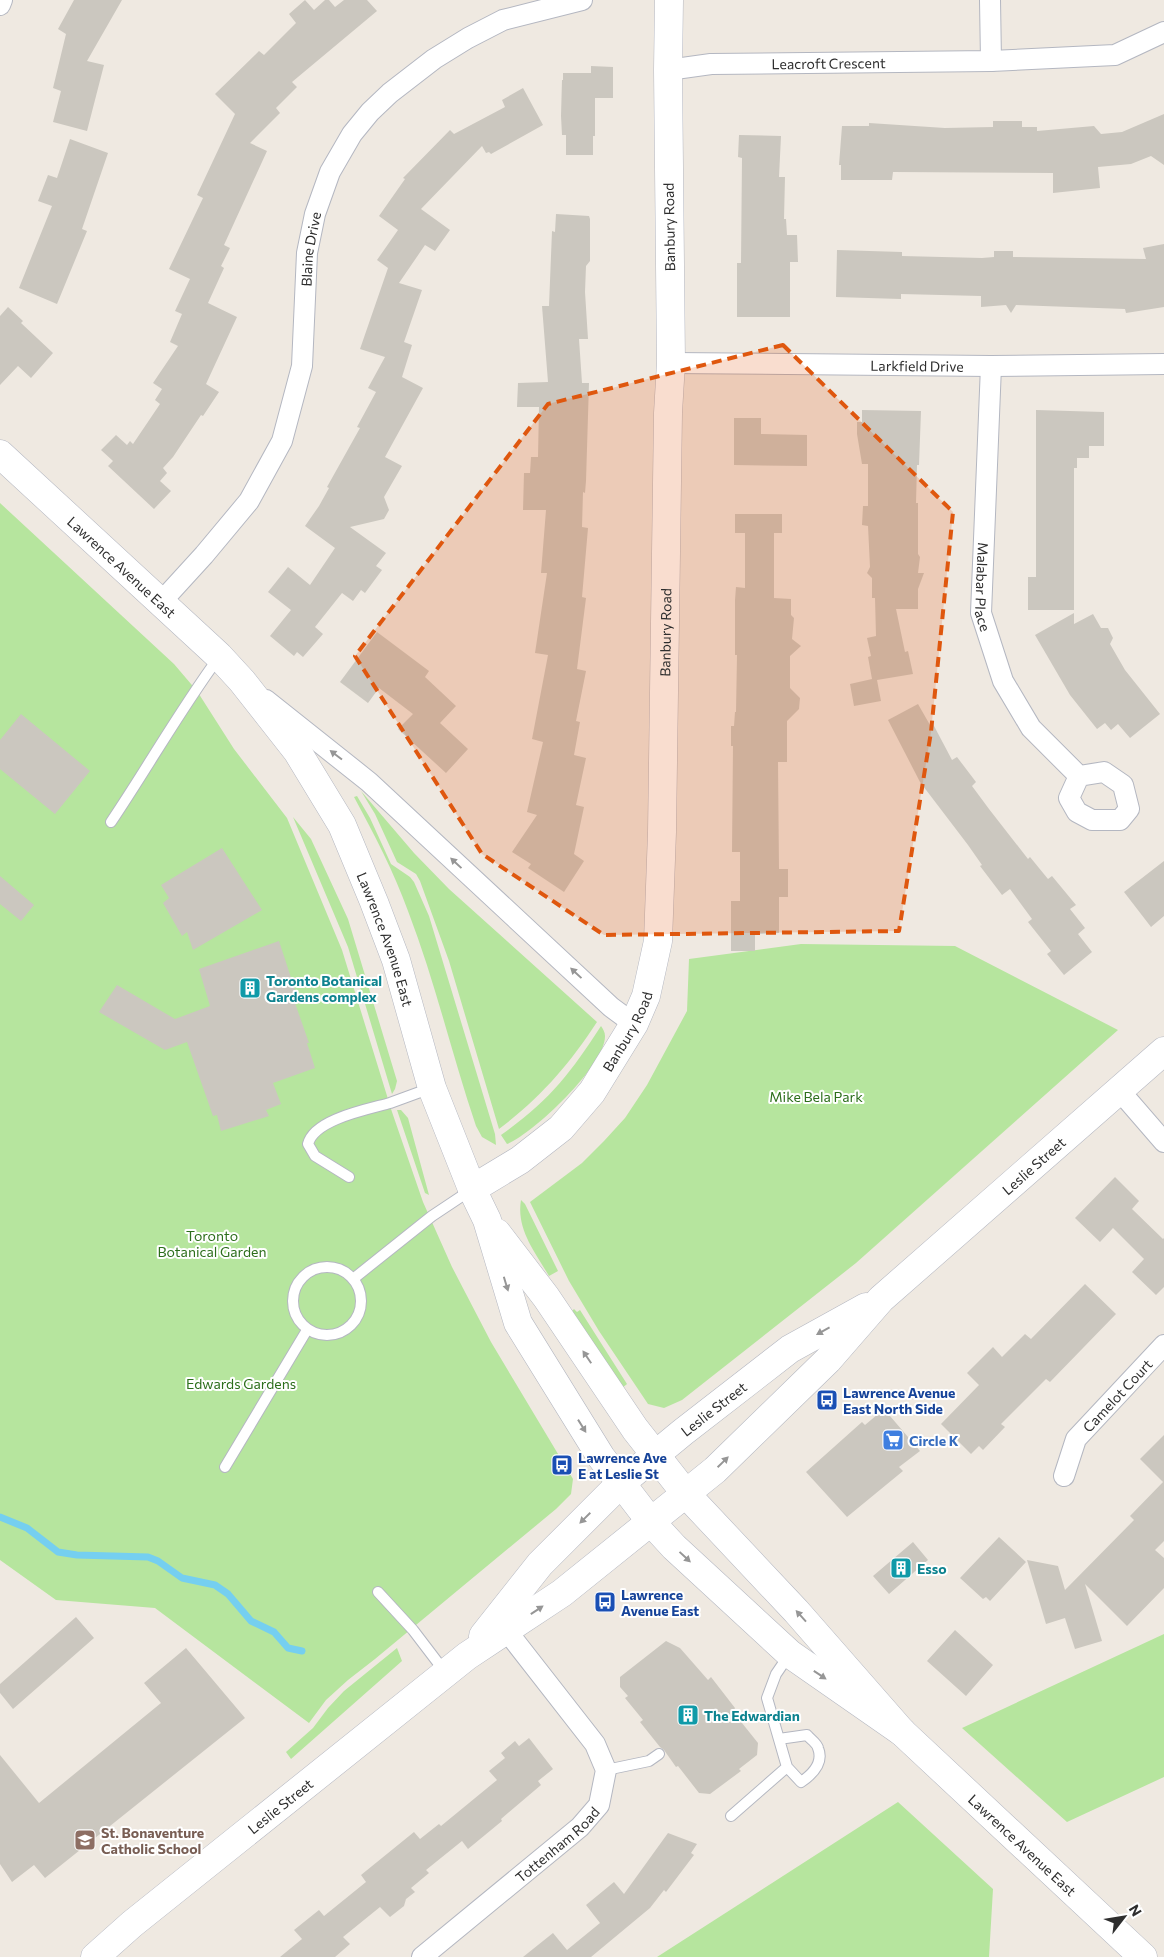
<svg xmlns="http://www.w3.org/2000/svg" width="1164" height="1957" viewBox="0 0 1164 1957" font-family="Commissioner,sans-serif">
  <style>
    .green { fill: #b6e59e }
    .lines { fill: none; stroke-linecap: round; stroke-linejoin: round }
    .stream { stroke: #75cff0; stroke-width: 7 }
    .building { fill: #cbc7bf }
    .lane-casing { stroke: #b4b7c1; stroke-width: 12 }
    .street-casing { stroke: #b4b7c1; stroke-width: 22 }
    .secondary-casing { stroke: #b4b7c1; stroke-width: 29 }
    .lane { stroke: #fff; stroke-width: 10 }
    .street { stroke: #fff; stroke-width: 20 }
    .secondary { stroke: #fff; stroke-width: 28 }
    .oneway { fill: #969696 }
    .marked { fill: #df570e; fill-opacity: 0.2; stroke: #df570e; stroke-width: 4; stroke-dasharray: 10 6; stroke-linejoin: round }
    .labels { text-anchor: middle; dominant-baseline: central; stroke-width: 4; stroke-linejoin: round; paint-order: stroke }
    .street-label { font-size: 14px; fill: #2e2e2e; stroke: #fff }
    .culture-label { font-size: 14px; font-weight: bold; fill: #0d838f; stroke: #fff; text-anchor: start }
    .park-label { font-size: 14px; fill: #2c6e1b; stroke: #fff }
    .transit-label { font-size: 14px; font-weight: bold; fill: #164399; stroke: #fff; text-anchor: start }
    .shop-label { font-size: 14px; font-weight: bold; fill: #366cbe; stroke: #fff; text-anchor: start }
    .education-label { font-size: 14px; font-weight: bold; fill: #785e54; stroke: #fff; text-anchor: start }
  </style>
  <rect width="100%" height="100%" fill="#efe9e1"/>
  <path class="green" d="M0,503L174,664L197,691L234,749L287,818L342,950L392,1112L423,1202L452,1267L491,1342L573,1479L571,1494L556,1509L375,1659L348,1680L326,1700L309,1723L155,1608L56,1600L0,1560Z
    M361,791L414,853L449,889L597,1022C569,1065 540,1098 499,1129L449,961L420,881L416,874L397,862L375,814Z
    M357,796L370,818L391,864L410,877L414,882L429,916L495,1134L496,1145L482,1137L476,1126C452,1055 435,981 408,911C394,872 374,834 354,797Z
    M293,817L311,839L348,919L397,1081L395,1089L392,1094L348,947Z
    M801,944L955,946L1118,1030L856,1263L682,1400L664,1408L648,1404L599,1331L569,1281L530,1202L582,1163L604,1141L625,1118L647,1085L687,1011L689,959Z
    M601,1026C603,1029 605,1032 605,1036C606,1065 532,1135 507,1144L501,1135C549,1101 570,1074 601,1026Z
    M397,1110H401L408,1118L429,1195L425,1193Z
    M521,1200L525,1204L558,1271L549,1276C535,1252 516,1229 521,1200Z
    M574,1309L577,1312L580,1310L627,1384L621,1389L571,1312Z
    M1164,1634V1777L1067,1822L962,1728Z
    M397,1648L402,1661L291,1759L286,1752L313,1728L328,1708L344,1691Z
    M898,1802L993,1889L989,1957H657Z"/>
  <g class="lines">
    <path class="stream" d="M0,1517L27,1528L58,1552L77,1555L148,1557L158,1561L182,1578L215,1585L228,1594L251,1621L274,1632L288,1648L302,1651"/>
  </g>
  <path class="building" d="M74,0H122L87,61L104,65L87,131L53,122L61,91L53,88L66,34L58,29Z
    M305,0L314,10L325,0H329L335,7L344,0H367L377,11L292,82L297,87L276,108L280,113L250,143L267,151L224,245L230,248L221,266L224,268L208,303L237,317L206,384L219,392L203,416L201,415L173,457L163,468L167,473L160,481L171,491L154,509L108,466L113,461L101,450L116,435L127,445L130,441L133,444L160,404L155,400L162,389L153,383L178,346L170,342L182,314L175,311L190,279L169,269L203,198L197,195L235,114L215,94L259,51L264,55L296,23L289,14Z
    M591,66L613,67V98H595V136H593V155H566V135H562L561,116L562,80H563V73H591Z
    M523,88L543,125L491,154L489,152L486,153L482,146L421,209L450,230L435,251L425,245L399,283L422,290L404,342L412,345L402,377L423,388L385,457L402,466L384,497L389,510L384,519L350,527L386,553L376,566L382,570L365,593L361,590L353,601L342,593L315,627L323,634L303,657L297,652L294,656L270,636L291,610L268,592L288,567L310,585L335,548L305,526L319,506L329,488L327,487L360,428L357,427L376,392L368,388L385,357L360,349L388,268L377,260L398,230L379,216L405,179L403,178L450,130L454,134L505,107L502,100Z
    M1164,114V165L1151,156L1131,164L1098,167L1100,188L1053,193V173L893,172L892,180H841V165H839L842,126H869V123L945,128L993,127V121H1022V127H1037V131L1094,126L1101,134L1122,132Z
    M739,135L781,136L779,177H785L784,219H786L787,235H797L798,262H790V317H737V263H741L742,158L738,157Z
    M70,139L108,153L82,229L87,231L57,304L19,288L52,206L38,201L48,175L57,178Z
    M556,214L589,216L590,219V261L586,266L585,292L588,339H579L582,383H589L586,481L585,493L583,492L582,527L588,528L582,597L586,598L577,669L586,671L576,721L580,722L574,755L586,758L576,805L584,807L574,854L584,861L564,892L528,868L531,864L512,852L537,815L527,812L543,742L532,739L548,655L535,653L547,573H541L546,510H523L524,473H530L531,457H538L539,407H517L518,383L548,382L542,306H549L552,231L555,232Z
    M1164,244V307L1126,313L1125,309L1016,305L1011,313L1006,305L981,307V296L901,294V299L836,297L837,250L902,252V256L982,258L994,257V251H1013V257L1146,259L1143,248Z
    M8,307L23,321L21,323L53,353L31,378L18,366L0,385V316Z
    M862,410L921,411L919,465H917L916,503H918V554L920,557L918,573H924L918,589V609H896L905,652L908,651L913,674L877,680L881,701L854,706L850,684L872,679L868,657L871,656L867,638L876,636L875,598H872V578L867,573L870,567L868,526L862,525L863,506H868V464H862L857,434V422H862Z
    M1036,410L1104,412V446H1089V458H1077V468H1074V610H1028V577H1036Z
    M734,418H761V434L807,435V466L734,465Z
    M735,514H782V533H774V598L791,599V615L794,618L792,639L801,646L790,656V688L800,698L799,709L787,721V762H778L779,869H788V897H779V933L755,934V951H731V901H740V852H732L733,746H731V726H734L735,712H736L737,655H735V600L736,587L745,588V533H735Z
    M1074,613V624L1093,614L1101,628H1108L1113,638L1110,644L1125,670L1160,714L1130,738L1118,724L1111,730L1105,723L1097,729L1070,695L1035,635Z
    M377,632L429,671L425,677L456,706L440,723L468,749L446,773L398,729L413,714L379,688L368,703L340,682Z
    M918,704L930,725L933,724L952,760L957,757L976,782L972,786L989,809L1028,859L1030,857L1048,879L1052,876L1076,905L1070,909L1085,928L1078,934L1092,952L1064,975L1047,954L1051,951L1028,922L1032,919L1010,889L1002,895L980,866L982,865L968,845L920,782L888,720Z
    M21,714L90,771L55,814L0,769V740Z
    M222,848L262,910L193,950L187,932L182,936L163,903L169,898L161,885Z
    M1164,861V916L1151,927L1124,892Z
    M0,876L34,905L21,921L0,904Z
    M279,941L299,1002L295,1003L309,1043H307L315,1068L273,1083L281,1104L266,1110L269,1116L221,1131L217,1115L213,1116L187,1042L165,1050L99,1012L117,985L175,1019L210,1006L199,969Z
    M1115,1177L1139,1201L1132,1209L1163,1239L1164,1238V1287L1156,1295L1132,1272L1144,1259L1113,1228L1100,1242L1075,1218Z
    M1085,1284L1116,1314L1050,1382L1046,1379L1001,1424L1005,1427L983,1450L979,1446L971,1454L941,1424L979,1385L967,1373L993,1347L1002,1357L1025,1334L1031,1339Z
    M884,1409L920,1451L899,1467L903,1471L847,1517L806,1472L862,1422L865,1425Z
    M1164,1435V1541L1155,1550L1164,1558V1588L1127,1626L1085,1584L1102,1641L1075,1649L1065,1618L1046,1624L1027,1560L1058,1566L1065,1590L1134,1520L1130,1516L1163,1482L1140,1459Z
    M999,1537L1026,1562L990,1601L986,1597L983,1599L960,1578Z
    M913,1542L928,1560L889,1594L873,1576Z
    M76,1617L94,1638L13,1709L0,1693V1684Z
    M955,1630L993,1665L966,1696L927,1661Z
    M666,1641L680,1648L708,1680L711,1677L735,1708L734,1710L744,1722L742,1723L758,1743L757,1755L739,1769L741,1771L710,1794L699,1793L678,1766L676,1767L664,1750L660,1747L640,1722L643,1720L625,1698L628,1696L620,1687V1677Z
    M186,1648L245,1718L45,1878L34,1865L12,1882L0,1864V1755L39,1803L161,1703L144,1683Z
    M529,1738L553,1769L538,1781L541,1785L501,1819L502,1821L468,1849L462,1841L426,1870L429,1873L411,1888L415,1892L406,1899L404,1906L390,1917L380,1907L343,1937L350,1944L335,1957H280L302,1939L294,1930L319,1910L324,1916L366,1882L361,1875L414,1832L420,1839L439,1824L441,1826L497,1780L489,1771L505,1758L501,1753L515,1741L519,1746Z
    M668,1833L697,1844L691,1853L694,1855L666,1892L664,1890L650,1908L591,1957H523L553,1933L567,1950L600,1923L586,1905L614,1882L624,1894Z"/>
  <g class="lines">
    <g class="lane-casing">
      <path id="lane" d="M111,822C148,767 180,710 219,657
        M349,1177L315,1156L308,1144C314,1119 369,1109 390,1103C404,1098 417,1093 431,1088
        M293 1301a34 34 0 1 1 68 0a34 34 0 1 1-68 0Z
        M353,1279L432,1216L471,1190
        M225,1467L307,1330
        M378,1592L413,1630L445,1672
        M779,1739L807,1735C810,1739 817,1743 818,1748C824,1763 813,1774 801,1782L787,1767
        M606,1770L649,1761L659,1754
        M731,1816L787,1767L767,1698L776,1674L789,1655"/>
    </g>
    <g class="street-casing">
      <g id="street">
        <path d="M990,0L991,61"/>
        <path d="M0,5L2,0"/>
        <path id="s1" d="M668,70L711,64L991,61L1115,55L1164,32"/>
        <path id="s2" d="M671,363L991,366L1164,364"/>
        <path id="s3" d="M991,366L981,613L1003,681L1031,728L1079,776L1069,798L1077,812L1092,820H1120L1129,809L1123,785L1104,772L1079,776"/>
        <path id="s4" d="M162,601L204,555L249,501L282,441L302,366L307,253L315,214L330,172L352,134L370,112L390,93L434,59L468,38L503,20L582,0"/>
        <path d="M266,700L369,782L611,1007L634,1024"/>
        <path d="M1119,1090L1164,1142"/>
        <path id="s5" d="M1064,1476L1076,1439L1164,1345"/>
        <path id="s6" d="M422,1957L580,1827L599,1805L606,1770L595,1744L506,1630"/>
      </g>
    </g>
    <g class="secondary-casing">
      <g id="secondary">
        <path id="s7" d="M0,454L219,656L242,681L297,751L342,825L374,902L396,960L432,1088L472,1189L487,1220L518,1323L601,1457L651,1522L674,1547L790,1654L902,1732"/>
        <path id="s8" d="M472,1189L520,1160L561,1128L592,1092L634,1024L646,996L658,941L662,832L668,413L671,363L668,70L669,0"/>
        <path id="s9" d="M497,1233L546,1297L635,1429L686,1494L796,1611L902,1732L1143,1957"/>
        <path id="s10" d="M483,1636L540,1564L620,1484L683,1432L790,1349L866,1307"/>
        <path id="s11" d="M95,1957L132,1924L467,1656L562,1593L715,1470L828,1360L881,1299L1164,1051"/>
      </g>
    </g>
    <use href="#lane" class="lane"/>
    <use href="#street" class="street"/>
    <use href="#secondary" class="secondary"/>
  </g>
  <defs><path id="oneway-solid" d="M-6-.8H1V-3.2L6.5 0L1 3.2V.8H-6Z" transform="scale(1.25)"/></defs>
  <g class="oneway">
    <use href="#oneway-solid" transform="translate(336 755) rotate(-143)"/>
    <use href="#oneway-solid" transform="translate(456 863) rotate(-137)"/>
    <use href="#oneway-solid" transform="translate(576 973) rotate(-137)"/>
    <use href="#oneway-solid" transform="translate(506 1284) rotate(73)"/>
    <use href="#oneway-solid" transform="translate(823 1331) rotate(151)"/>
    <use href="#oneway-solid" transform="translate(587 1357) rotate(-124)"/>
    <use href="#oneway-solid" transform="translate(582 1426) rotate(58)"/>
    <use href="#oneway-solid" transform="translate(723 1462) rotate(-44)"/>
    <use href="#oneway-solid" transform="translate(585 1518) rotate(135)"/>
    <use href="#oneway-solid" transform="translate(685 1557) rotate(43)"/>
    <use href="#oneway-solid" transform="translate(537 1610) rotate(-34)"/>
    <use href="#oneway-solid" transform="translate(801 1616) rotate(-132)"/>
    <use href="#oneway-solid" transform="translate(820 1675) rotate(34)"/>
  </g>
  <path class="marked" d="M783,345L953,512L931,732L899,931L604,935L482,854L355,656L548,404Z"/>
  <defs>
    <g id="building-square" transform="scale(1.125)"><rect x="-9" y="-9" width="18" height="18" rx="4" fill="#0f9aa8" stroke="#fff"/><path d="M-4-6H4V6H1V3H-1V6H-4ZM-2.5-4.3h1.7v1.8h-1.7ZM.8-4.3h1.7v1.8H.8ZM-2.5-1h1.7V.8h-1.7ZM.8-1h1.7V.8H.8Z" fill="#fff"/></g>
    <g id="bus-square" transform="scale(1.125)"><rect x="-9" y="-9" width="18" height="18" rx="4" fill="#1a4fb4" stroke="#fff"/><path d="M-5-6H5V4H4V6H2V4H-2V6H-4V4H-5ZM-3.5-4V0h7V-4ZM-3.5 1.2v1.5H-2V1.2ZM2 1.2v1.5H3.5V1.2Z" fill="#fff"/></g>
    <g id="supermarket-square" transform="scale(1.125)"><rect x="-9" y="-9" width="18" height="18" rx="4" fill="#3f7fe0" stroke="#fff"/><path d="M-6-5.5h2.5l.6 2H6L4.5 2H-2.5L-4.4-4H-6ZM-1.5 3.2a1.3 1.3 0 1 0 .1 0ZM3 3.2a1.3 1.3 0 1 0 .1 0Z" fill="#fff"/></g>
    <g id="school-square" transform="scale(1.125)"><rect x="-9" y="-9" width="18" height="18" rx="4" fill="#8d6e63" stroke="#fff"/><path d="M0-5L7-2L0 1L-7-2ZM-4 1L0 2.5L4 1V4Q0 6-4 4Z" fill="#fff"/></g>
  </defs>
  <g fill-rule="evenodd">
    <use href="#building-square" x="250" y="988"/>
    <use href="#bus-square" x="827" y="1400"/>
    <use href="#supermarket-square" x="893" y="1440"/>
    <use href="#bus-square" x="562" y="1465"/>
    <use href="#building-square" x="901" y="1568"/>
    <use href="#bus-square" x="605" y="1602"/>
    <use href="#building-square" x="688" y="1715"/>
    <use href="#school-square" x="85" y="1840"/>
  </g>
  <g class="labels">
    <g class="street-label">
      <text stroke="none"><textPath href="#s1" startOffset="161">Leacroft Crescent</textPath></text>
      <text transform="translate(669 227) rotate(-91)">Banbury Road</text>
      <text stroke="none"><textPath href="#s4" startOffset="396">Blaine Drive</textPath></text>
      <text stroke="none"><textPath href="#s2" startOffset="246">Larkfield Drive</textPath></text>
      <text stroke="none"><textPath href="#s7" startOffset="166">Lawrence Avenue East</textPath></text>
      <text stroke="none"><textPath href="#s3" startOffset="221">Malabar Place</textPath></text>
      <text stroke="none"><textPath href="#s8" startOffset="631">Banbury Road</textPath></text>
      <text stroke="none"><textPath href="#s7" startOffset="630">Lawrence Avenue East</textPath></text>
      <text stroke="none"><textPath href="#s8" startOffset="226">Banbury Road</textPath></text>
      <text stroke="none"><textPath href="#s11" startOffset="1230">Leslie Street</textPath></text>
      <text stroke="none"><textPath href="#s5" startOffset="99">Camelot Court</textPath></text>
      <text stroke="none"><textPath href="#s10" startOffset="325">Leslie Street</textPath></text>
      <text stroke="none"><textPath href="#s11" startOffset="239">Leslie Street</textPath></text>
      <text stroke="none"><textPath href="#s6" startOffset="176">Tottenham Road</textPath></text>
      <text stroke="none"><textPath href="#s9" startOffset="809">Lawrence Avenue East</textPath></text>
    </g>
    <g class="culture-label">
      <text x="266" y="980">Toronto Botanical<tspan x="266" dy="16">Gardens complex</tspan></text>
      <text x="917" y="1568">Esso</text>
      <text x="704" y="1715">The Edwardian</text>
    </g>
    <g class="park-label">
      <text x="816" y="1096">Mike Bela Park</text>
      <text x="212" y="1235">Toronto<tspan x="212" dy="16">Botanical Garden</tspan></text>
      <text x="241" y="1383">Edwards Gardens</text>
    </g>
    <g class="transit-label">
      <text x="843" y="1392">Lawrence Avenue<tspan x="843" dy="16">East North Side</tspan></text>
      <text x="578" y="1457">Lawrence Ave<tspan x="578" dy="16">E at Leslie St</tspan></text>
      <text x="621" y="1594">Lawrence<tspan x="621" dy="16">Avenue East</tspan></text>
    </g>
    <g class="shop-label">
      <text x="909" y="1440">Circle K</text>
    </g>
    <g class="education-label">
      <text x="101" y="1832">St. Bonaventure<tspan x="101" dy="16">Catholic School</tspan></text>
    </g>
  </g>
  <g transform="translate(1124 1917) rotate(59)" stroke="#ffffff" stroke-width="4" paint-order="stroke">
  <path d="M0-4L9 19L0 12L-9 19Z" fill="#2e2e2e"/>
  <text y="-8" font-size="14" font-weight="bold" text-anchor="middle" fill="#2e2e2e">N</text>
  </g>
</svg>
